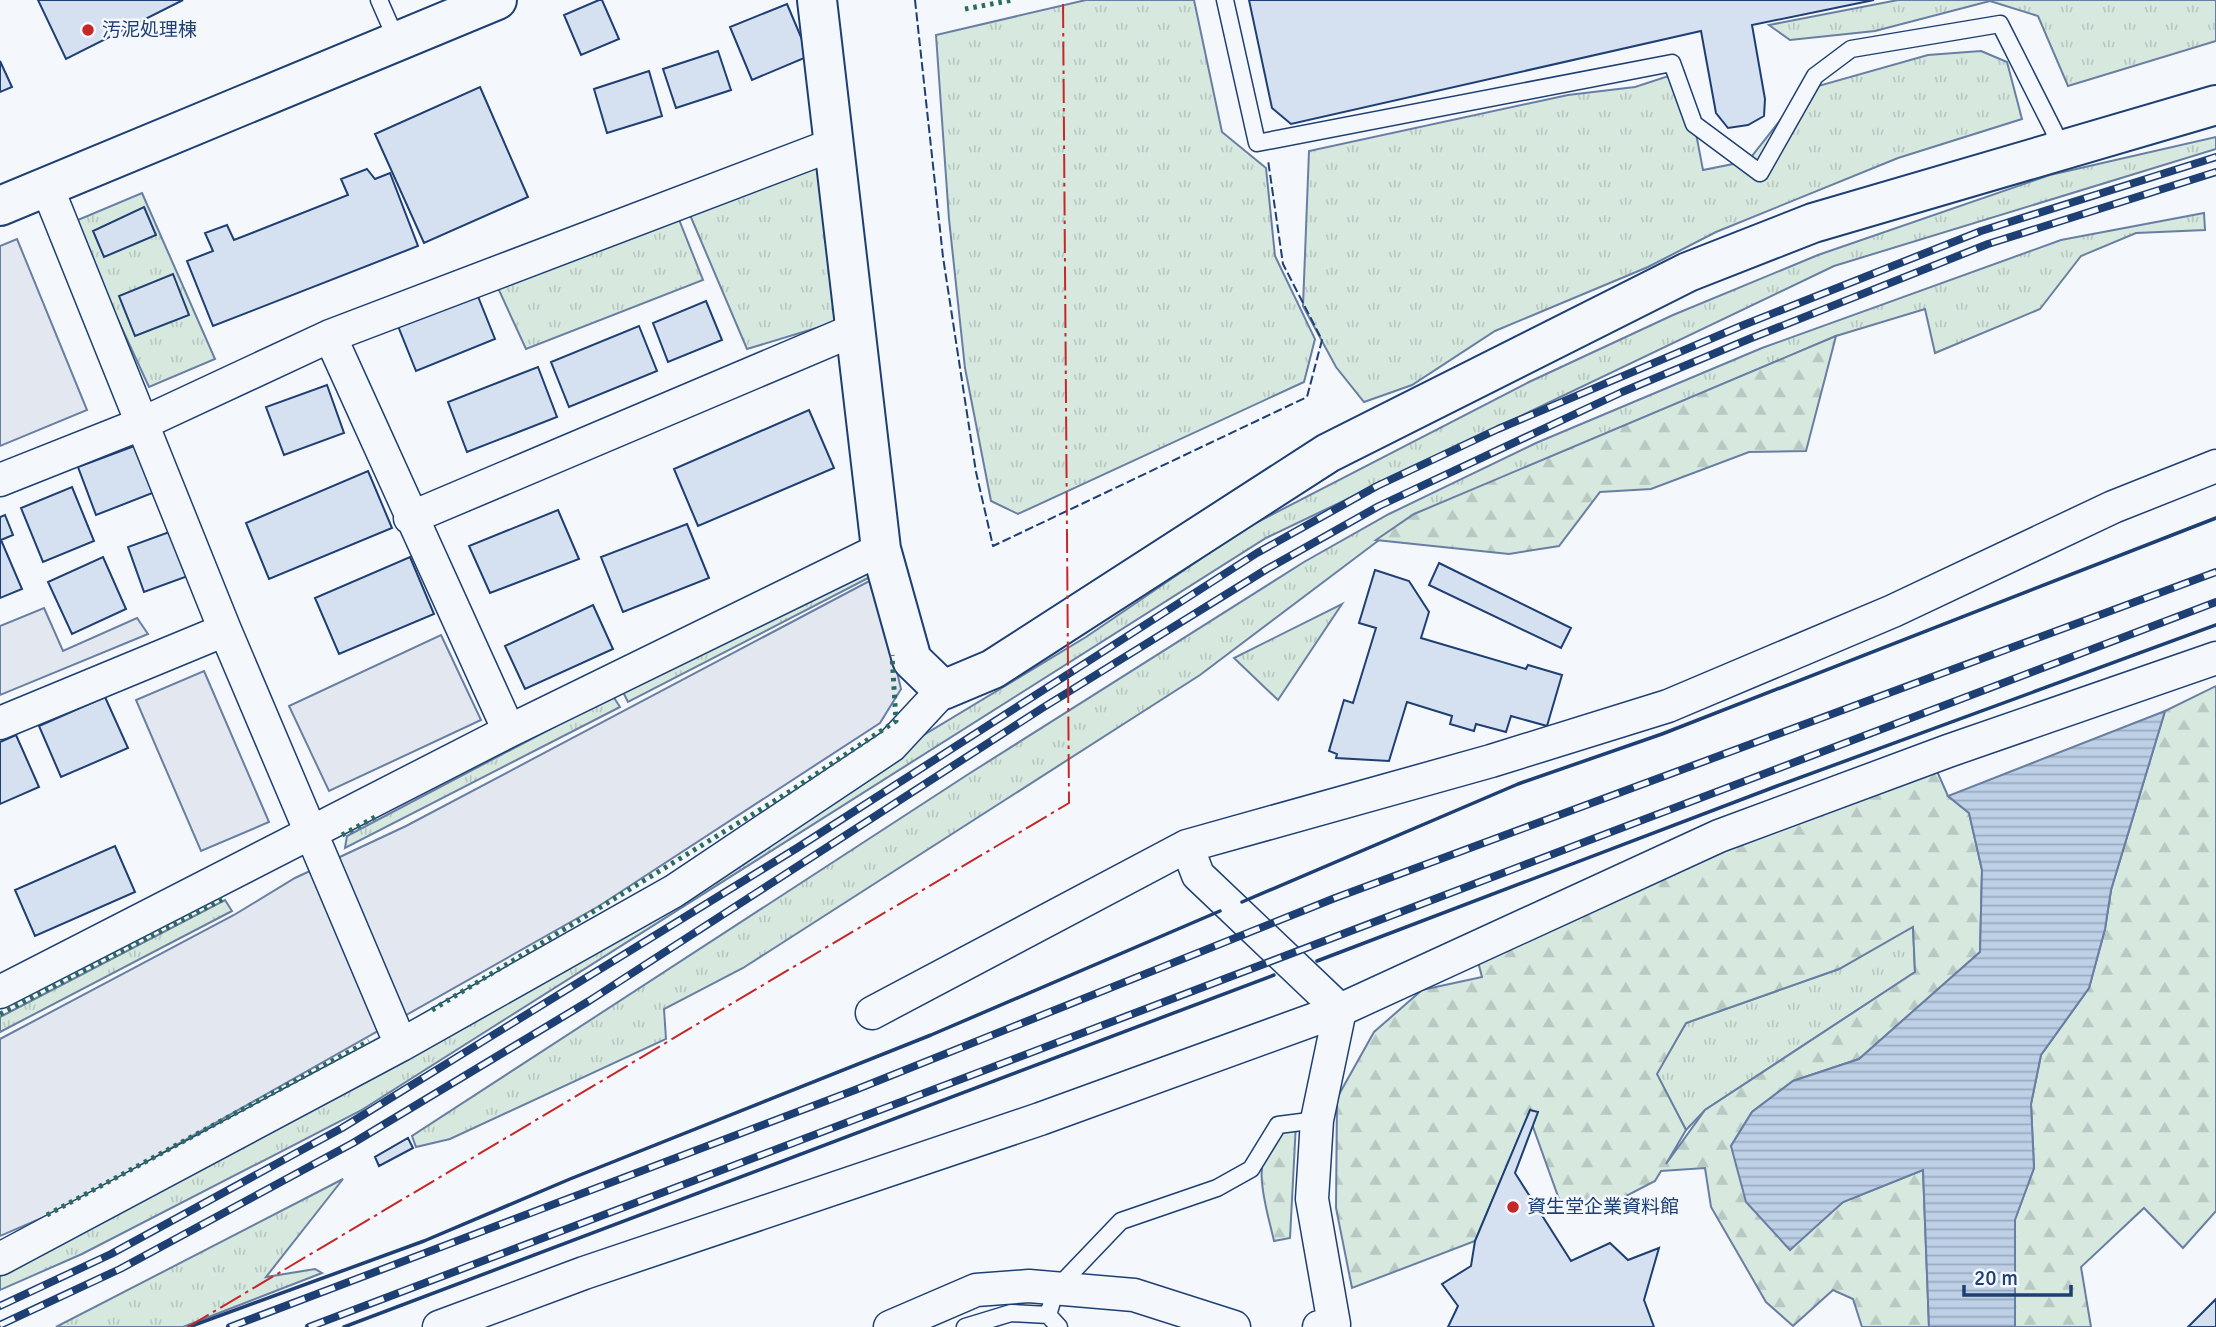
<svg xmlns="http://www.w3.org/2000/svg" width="2216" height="1327" viewBox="0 0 2216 1327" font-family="Signika,'Noto Sans JP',sans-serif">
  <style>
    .grass { fill: url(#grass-tufts); stroke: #687fa3; stroke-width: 2 }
    .forest { fill: url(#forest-firs); stroke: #687fa3; stroke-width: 2; fill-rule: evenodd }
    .parking { fill: #e3e8f0; stroke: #687fa3; stroke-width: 2 }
    .water { fill: url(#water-rules); stroke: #687fa3; stroke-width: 2 }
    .building { fill: #d5e0f0; stroke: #1d3f73; stroke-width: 2 }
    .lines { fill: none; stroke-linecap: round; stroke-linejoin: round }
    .lane-casing { stroke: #1d3f73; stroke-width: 19 }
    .street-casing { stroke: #1d3f73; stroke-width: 35 }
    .secondary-casing { stroke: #1d3f73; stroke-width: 42 }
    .lane { stroke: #f4f7fb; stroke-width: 16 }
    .street { stroke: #f4f7fb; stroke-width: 32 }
    .secondary { stroke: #f4f7fb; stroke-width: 38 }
    .rail-casing { stroke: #1d3f73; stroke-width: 8 }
    .rail { stroke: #f4f7fb; stroke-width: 5; stroke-dasharray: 16; stroke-linecap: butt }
    .hedge { stroke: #2c6c60; stroke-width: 5; stroke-dasharray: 3.5 5; stroke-linecap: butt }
    .fence { stroke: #1d3f73; stroke-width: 2; stroke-dasharray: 9 3.5; stroke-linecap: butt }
    .wall { stroke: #1d3f73; stroke-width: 3.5 }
    .power { stroke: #c62828; stroke-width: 2; stroke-dasharray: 24 5 3.5 5; stroke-linecap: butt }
    .poi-dot { fill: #c62828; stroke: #f4f7fb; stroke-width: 2.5 }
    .labels { text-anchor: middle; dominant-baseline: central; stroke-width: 5; stroke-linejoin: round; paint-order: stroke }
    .poi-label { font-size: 19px; fill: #1d3f73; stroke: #f4f7fb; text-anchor: start }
  </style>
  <defs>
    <pattern id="grass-tufts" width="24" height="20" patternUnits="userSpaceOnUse" patternTransform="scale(1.75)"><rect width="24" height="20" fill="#d7e8df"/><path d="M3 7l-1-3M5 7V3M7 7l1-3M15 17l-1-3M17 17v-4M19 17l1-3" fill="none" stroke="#b8c8c3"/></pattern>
    <pattern id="forest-firs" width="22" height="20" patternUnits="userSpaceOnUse" patternTransform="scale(1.75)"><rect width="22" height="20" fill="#d7e8df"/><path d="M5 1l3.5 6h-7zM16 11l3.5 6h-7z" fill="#b8c8c3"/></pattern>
    <pattern id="water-rules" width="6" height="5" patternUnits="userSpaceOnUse" patternTransform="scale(1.75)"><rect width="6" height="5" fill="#bed0e5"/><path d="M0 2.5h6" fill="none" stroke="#9aaabe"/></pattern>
  </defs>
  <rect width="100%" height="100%" fill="#f4f7fb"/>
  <path class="grass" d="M1086,0H1194L1222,132L1266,168L1275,256L1315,339L1304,382L1018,514L991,501L965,368L949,219L936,35Z
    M1898,0H2216V41L2068,86L2038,16L1990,1L1875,31L1790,40L1769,25Z
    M1981,51L2007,62L2022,119L1898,158L1716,232L1648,267L1495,331L1412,385L1364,402L1336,367L1303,306L1309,151L1568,95L1635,87L1684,71L1703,170L1748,161L1804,90L1928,55Z
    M2216,137V149L1834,266L1266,538L360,1111L82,1254L0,1290V1268L874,765L1086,637L1246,528L1529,382L1673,315L1818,255L2050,175Z
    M821,165L836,322L747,349L690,215Z
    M142,193L215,359L149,387L73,222Z
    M2204,213L2205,230L2136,233L2081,256L2040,309L1935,353L1925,309L1836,336L1407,519L1200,675L743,968L664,1009L666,1039L450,1139L416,1147L412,1136L967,775L1304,562L1389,514L1536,443L1762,348L2061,240Z
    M678,217L703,280L526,349L498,288Z
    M859,567L874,575L628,702L622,690Z
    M1342,604L1278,700L1234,658Z
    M613,696L620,707L345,848L347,836Z
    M225,900L232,911L0,1032V1017Z
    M1913,926L1915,972L1705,1110L1686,1130L1656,1074L1686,1023L1839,969Z
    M343,1179L266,1277L315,1269L322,1273L183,1327H56Z"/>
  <path class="forest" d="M1836,336L1806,451L1749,452L1651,489L1600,492L1559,546L1509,554L1376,540L1414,514Z
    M2216,686V1211L2183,1248L2144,1208L2081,1267L2091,1327H2015V1219L2034,1168L2031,1104L2041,1055L2089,988L2105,929L2111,890L2165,711Z
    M1936,769L1948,796L1969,813L1982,870L1980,952L1859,1059L1793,1081L1752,1112L1731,1146L1790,1249L1843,1202L1923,1170L1929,1327H1862L1853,1299L1833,1290L1793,1326L1766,1302L1711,1207L1705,1168L1661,1171L1655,1181L1607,1206L1559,1199L1532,1124L1530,1111L1475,1241L1352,1288L1336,1208L1337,1098L1374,1032L1422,990L1482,977L1476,954L1698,855ZM1913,927L1915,972L1705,1110L1666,1164L1686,1130L1657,1074L1686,1023L1839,969Z
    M1296,1123L1290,1238L1274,1241C1267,1209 1249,1161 1276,1134C1281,1129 1290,1126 1296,1123Z"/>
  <path class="parking" d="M17,239L87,410L0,446V246Z
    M875,578L901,689L880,723L599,906L65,1208L0,1236V1039L234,915L295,878L406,826Z
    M44,608L63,651L137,618L148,634L0,695V626Z
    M441,635L481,720L329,791L289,706Z
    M204,671L269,822L201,851L136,700Z"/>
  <path class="water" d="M2165,711L2111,890L2105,929L2089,988L2041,1055L2031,1104L2034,1168L2015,1220V1327H1929L1923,1170L1843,1202L1790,1250L1746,1202L1731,1146L1752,1112L1793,1081L1859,1059L1980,952L1982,870L1969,813L1948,796Z"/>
  <path class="building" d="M38,0H183L66,59Z
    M599,0H602L619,39L581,55L564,15Z
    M1249,0H1874L1752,25L1765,99L1764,116L1748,125L1728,128L1716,113L1701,31L1291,124L1272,108Z
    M787,4L809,56L752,80L730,27Z
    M718,51L731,90L676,108L663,69Z
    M0,61L12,87L0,92Z
    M649,71L662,116L607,133L594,89Z
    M480,87L528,197L424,243L375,134Z
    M367,169L375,179L390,173L418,246L213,326L187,261L213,251L205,233L227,225L234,240L348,195L341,179Z
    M144,207L156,235L104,257L93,231Z
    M173,274L189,315L135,336L119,296Z
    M477,294L495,339L416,371L398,326Z
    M706,301L722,340L668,362L653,323Z
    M639,326L657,371L569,407L551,362Z
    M538,367L557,417L467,452L448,402Z
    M327,385L344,433L284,455L266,407Z
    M809,410L834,468L698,526L674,469Z
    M137,445L155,492L96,515L78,467Z
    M368,471L392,528L269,579L246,523Z
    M72,487L94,541L43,562L21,508Z
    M558,510L579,559L490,593L469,546Z
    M5,515L13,535L1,540L22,589L0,598V517Z
    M687,524L709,578L623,612L601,557Z
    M172,531L188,576L144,592L128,547Z
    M103,557L126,609L72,634L48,582Z
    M410,557L434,614L339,654L315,598Z
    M1439,563L1571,628L1561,648L1429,585Z
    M1375,570L1409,581L1429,612L1421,638L1526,669L1528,665L1562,675L1547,726L1511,716L1506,732L1476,724L1474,731L1450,724L1452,716L1407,702L1389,761L1336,758L1337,754L1329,751L1344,700L1353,703L1376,628L1359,623Z
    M593,605L613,649L525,689L505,646Z
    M105,697L128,748L61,777L39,726Z
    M16,735L39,787L0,804V742Z
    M115,846L135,892L35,936L15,890Z
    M1530,1110L1538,1112L1515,1173L1571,1261L1610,1243L1628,1260L1659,1248L1644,1300L1654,1327H1448L1458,1306L1442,1284L1471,1266L1475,1241Z
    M408,1138L413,1148L379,1166L375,1157Z
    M2216,1299V1327H2188Z"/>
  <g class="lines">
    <g class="lane-casing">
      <path id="lane" d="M379,0L397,41
        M1225,0L1257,143L1672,63L1694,124L1760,173L1815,76L1851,49L2000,24L2054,131L2057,151
        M965,1327L1011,1313L1048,1315
        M1059,1327L1048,1315L1056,1289L1121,1221L1217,1188L1251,1169L1278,1125L1317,1120"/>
    </g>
    <g class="street-casing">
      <path id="street" d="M47,187L225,630L401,1045
        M330,336L509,731
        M0,480L141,424L330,336L832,145
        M410,518L854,330
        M0,723L225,630
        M1187,846L1198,875L1340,1010
        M0,992L509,731L881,549
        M872,1013L1187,846L1491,761L1668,706L1893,611L2113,507L2216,466
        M0,1259L401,1045L674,891L891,746L943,690
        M439,1327L584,1273L1040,1119L1340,1010L1719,836L1948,751L2216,658
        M890,1327L976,1290L1029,1286L1134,1295L1234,1327
        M1319,1327L1334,1324L1312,1199L1317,1120L1340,1010"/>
    </g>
    <g class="secondary-casing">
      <path id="secondary" d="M817,0L881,549L912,660L943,690L993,669L1328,453L1688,272L1813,223L2216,105
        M0,206L497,0"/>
    </g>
    <use href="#lane" class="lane"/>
    <use href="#street" class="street"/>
    <use href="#secondary" class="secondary"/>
    <g class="rail-casing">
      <path id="rail" d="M0,1306L111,1254L342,1128L797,848L1257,553L1377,486L1498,429L1741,326L1981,231L2216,157
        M0,1325L120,1269L353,1143L589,1001L1044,707L1267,569L1379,506L1622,392L1749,339L1988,244L2216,172
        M230,1327L855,1090L1335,898L2216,572
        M309,1327L2216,602"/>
    </g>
    <use href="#rail" class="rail"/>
    <path class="hedge" d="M965,9L1013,0
      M342,835L377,816
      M432,1010L789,792L896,721L892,655
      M0,1014L225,898
      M47,1215L369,1041"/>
    <path class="fence" d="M915,0L943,257L976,472L993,546L1307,397L1322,340L1283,264L1268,160"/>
    <path class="wall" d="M1242,902L1518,784L1662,734L2216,518
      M1317,961L1777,786L2216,625
      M189,1327L424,1241L570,1179L931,1035L1220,911
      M344,1327L1274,975"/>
    <path class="power" d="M188,1327L1069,803L1063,0"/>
  </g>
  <g class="poi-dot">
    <circle cx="88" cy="30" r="7"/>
    <circle cx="1513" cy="1207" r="7"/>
  </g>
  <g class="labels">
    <g class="poi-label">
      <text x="102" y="30">汚泥処理棟</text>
      <text x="1527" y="1207">資生堂企業資料館</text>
    </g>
  </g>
  <path d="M1964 1285v10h107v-10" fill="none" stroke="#1d3f73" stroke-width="3.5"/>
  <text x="1974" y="1285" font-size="21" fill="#1d3f73" stroke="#f4f7fb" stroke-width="5" paint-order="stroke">20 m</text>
</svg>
